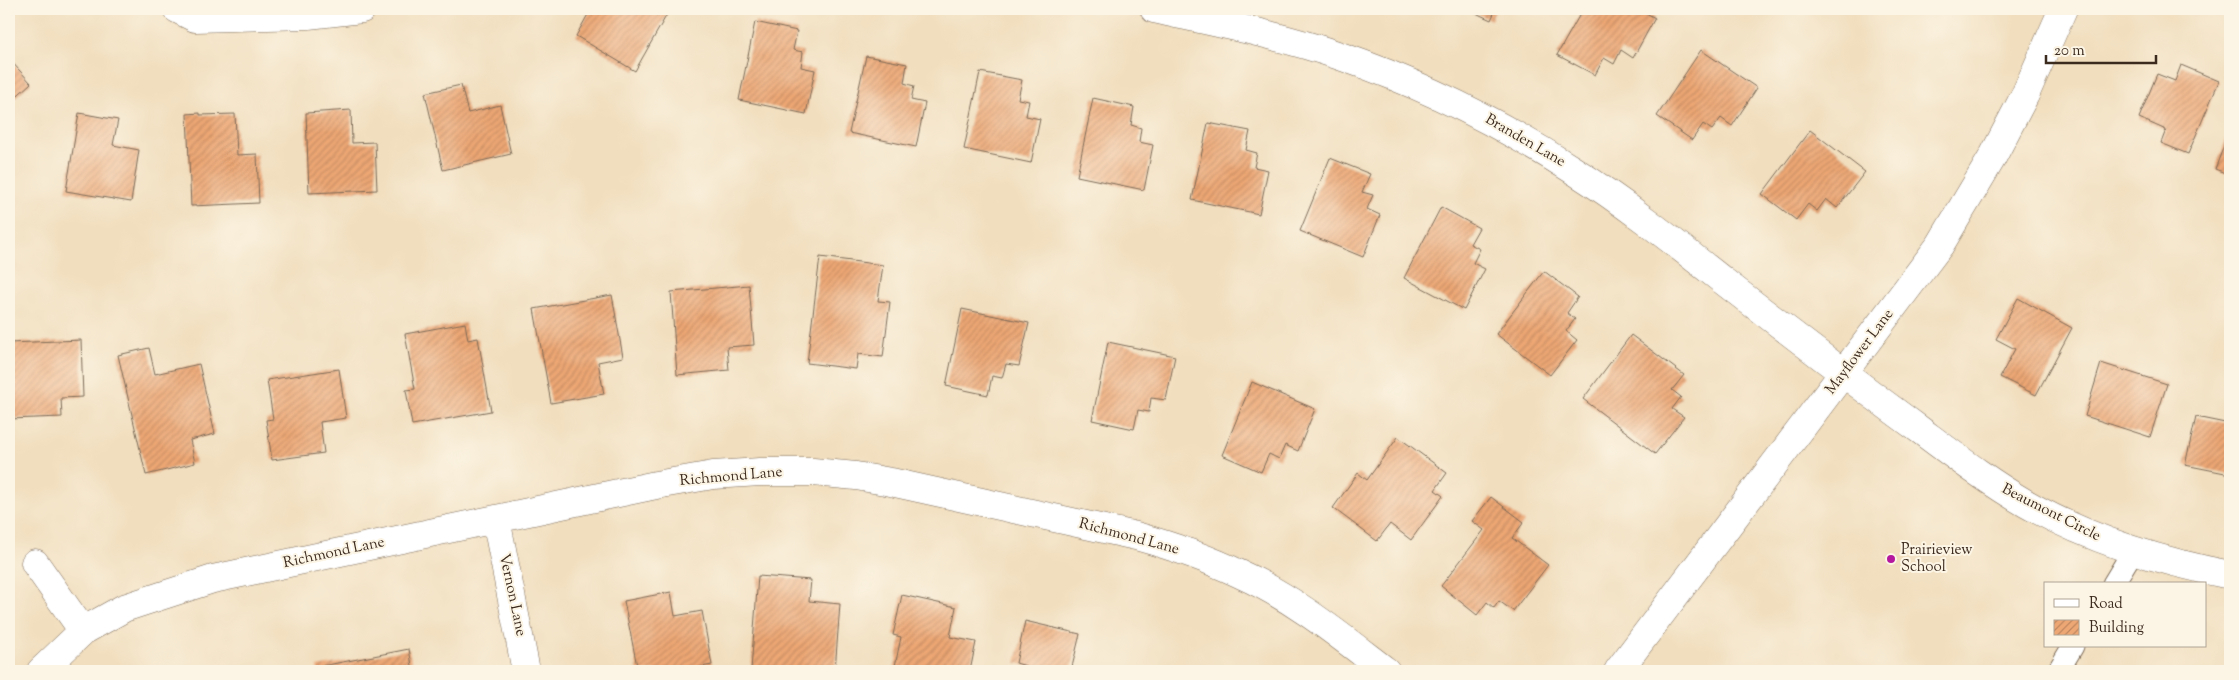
<svg xmlns="http://www.w3.org/2000/svg" width="2239" height="680" viewBox="0 0 2239 680" font-family="'Sorts Mill Goudy',serif">
  <style>
    .building { fill: url(#building-hatch) }
    .lines { fill: none; stroke-linecap: round; stroke-linejoin: round }
    .service-casing { stroke: #7b6956; stroke-width: 23 }
    .minor-casing { stroke: #7b6956; stroke-width: 29 }
    .service { stroke: #fff; stroke-width: 21 }
    .minor { stroke: #fff; stroke-width: 28 }
    .poi-dot { fill: #b5179e; stroke: #fcf5e5; stroke-width: 2 }
    .labels { text-anchor: middle; dominant-baseline: central; stroke-width: 4; stroke-linejoin: round; paint-order: stroke }
    .street-label { font-size: 15px; fill: #3b2a1e; stroke: #fcf5e5 }
    .poi-label { font-size: 15px; fill: #3b2a1e; stroke: #fcf5e5; text-anchor: start }
  </style>
  <defs>
    <pattern id="building-hatch" width="6" height="6" patternUnits="userSpaceOnUse" patternTransform="scale(1.25)"><rect width="6" height="6" fill="#eda775"/><path d="M-1 1l2-2M0 6l6-6M5 7l2-2" fill="none" stroke="#c1885f"/></pattern>
  </defs>
  <rect width="100%" height="100%" fill="#fcf5e5"/>
  <filter id="ink" filterUnits="userSpaceOnUse"><feTurbulence type="fractalNoise" baseFrequency=".02" numOctaves="2"/><feDisplacementMap in="SourceGraphic" scale="10" xChannelSelector="R" yChannelSelector="G"/><feConvolveMatrix kernelMatrix="1 2 1 2 8 2 1 2 1" color-interpolation-filters="sRGB"/></filter>
  <filter id="wash" filterUnits="userSpaceOnUse"><feTurbulence type="fractalNoise" baseFrequency=".0096" numOctaves="4" result="noise"/><feDisplacementMap in="SourceGraphic" scale="20" xChannelSelector="R" yChannelSelector="G"/><feGaussianBlur stdDeviation="1.12" result="paint"/><feColorMatrix in="noise" values="0 0 0 0 0 0 0 0 0 0 0 0 0 0 0 0 0 1.4 0 .05"/><feComposite in="paint" operator="in"/></filter>
  <g filter="url(#wash)">
    <rect width="100%" height="100%" fill="#f1debe"/>
    <g id="blocks">
      <path class="building" d="M591,9H670L635,71L576,36Z
        M1467,9H1496L1491,20Z
        M1583,9H1639L1655,18L1633,58L1621,50L1614,64L1604,58L1595,75L1557,55Z
        M755,22L797,31L793,50L803,52L801,67L815,70L806,114L739,100Z
        M1701,50L1757,88L1732,126L1721,118L1712,130L1703,124L1692,140L1657,116Z
        M866,56L907,64L904,83L914,86L911,100L925,103L916,147L849,133Z
        M9,59L31,83L9,103Z
        M2181,65L2219,81L2188,154L2161,143L2166,130L2139,118L2157,74L2175,81Z
        M980,72L1022,80L1018,99L1029,101L1026,116L1040,119L1031,163L964,149Z
        M461,85L468,113L500,105L511,154L443,170L425,93Z
        M1093,98L1134,107L1131,125L1141,128L1139,142L1153,145L1144,190L1077,176Z
        M351,110L352,143L375,142L377,190L309,193L306,113Z
        M79,113L118,120L113,145L139,150L131,202L66,191Z
        M200,113V115L235,114L237,155L257,154L259,203L191,206L187,114Z
        M1208,123L1250,131L1246,150L1257,153L1254,167L1268,170L1259,214L1192,200Z
        M1810,130L1865,172L1837,208L1826,199L1817,211L1808,204L1796,220L1762,194Z
        M2230,130V175L2215,169Z
        M1330,158L1370,174L1362,192L1373,195L1367,209L1380,215L1363,257L1300,231Z
        M1441,207L1479,228L1470,244L1480,249L1473,263L1485,269L1464,310L1404,278Z
        M820,257L883,265L878,301L890,302L883,357L858,354L856,369L807,363Z
        M1544,271L1578,297L1567,313L1575,319L1566,331L1577,340L1550,375L1496,334Z
        M749,285L754,345L727,347L729,370L677,375L671,292Z
        M612,295L623,357L598,362L604,394L551,403L534,309Z
        M2018,298L2072,328L2036,395L2000,377L2015,349L1996,339Z
        M962,309L1029,323L1019,366L1006,364L1002,378L992,376L988,395L946,386Z
        M465,323L468,340L478,338L491,411L412,425L406,390L415,389L405,334Z
        M1631,335L1684,375L1672,390L1681,397L1672,409L1684,417L1655,454L1583,399Z
        M81,340L83,397L61,398L62,417L9,419V343Z
        M1108,342L1175,356L1166,400L1151,398L1149,412L1138,410L1134,429L1092,420Z
        M149,348L155,374L199,364L215,434L190,440L195,463L146,475L118,355Z
        M2101,363L2167,384L2150,437L2085,416Z
        M339,369L346,418L320,422L324,453L272,460L266,420L273,419L267,380Z
        M1252,382L1315,409L1298,451L1285,445L1279,459L1269,454L1261,472L1222,455Z
        M2196,417L2230,424V474L2185,465Z
        M1398,437L1447,473L1435,490L1443,496L1411,540L1390,524L1377,541L1333,508L1358,473L1367,480Z
        M1491,497L1524,522L1512,538L1548,565L1513,611L1499,601L1494,608L1487,602L1477,615L1441,586L1484,530L1472,521Z
        M758,576L811,580L809,601L840,604L835,671L751,670Z
        M671,592L675,616L702,611L712,665L680,671H638L624,601Z
        M902,595L956,607L950,637L976,642L970,671H894L901,637L893,635Z
        M1025,621L1080,634L1071,671H1025L1026,666L1016,663Z
        M409,649L413,671H318L317,667Z"/>
    </g>
  </g>
  <g filter="url(#ink)">
    <use href="#blocks" fill-opacity="0" stroke="#7b6956" stroke-width="1"/>
    <g class="lines">
      <g class="service-casing">
        <path id="service" d="M2113,584L2133,551
          M2058,671L2073,646"/>
      </g>
      <g class="minor-casing">
        <path id="minor" d="M177,9L195,18L308,15L362,9
          M1154,9C1217,23 1280,35 1340,56C1422,84 1500,123 1573,170C1625,203 1674,242 1722,280C1788,331 1853,381 1920,430C1955,456 1989,482 2027,504C2090,540 2159,561 2230,575
          M496,519L526,671
          M35,563L83,631
          M41,671L83,631L124,608L213,579L656,485L713,475L760,472H813L856,476L891,482L1136,536C1172,546 1207,558 1240,574C1294,598 1340,636 1386,671
          M1618,671L1940,245L1992,158L2025,95L2063,9"/>
      </g>
      <use href="#service" class="service"/>
      <use href="#minor" class="minor"/>
    </g>
  </g>
  <circle class="poi-dot" cx="1891" cy="559" r="5"/>
  <g class="labels">
    <g class="street-label">
      <text transform="translate(1525 141) rotate(30)">Branden Lane</text>
      <text transform="translate(1860 352) rotate(-53)">Mayflower Lane</text>
      <text transform="translate(731 477) rotate(-5)">Richmond Lane</text>
      <text transform="translate(2051 513) rotate(27)">Beaumont Circle</text>
      <text transform="translate(1129 537) rotate(15)">Richmond Lane</text>
      <text transform="translate(334 553) rotate(-12)">Richmond Lane</text>
      <text transform="translate(512 595) rotate(78)">Vernon Lane</text>
    </g>
    <g class="poi-label">
      <text x="1901" y="550">Prairieview<tspan x="1901" dy="17">School</tspan></text>
    </g>
  </g>
  <rect width="2239" height="680" fill="none" stroke="#fcf5e5" stroke-width="30"/>
  <rect x="2044" y="582" width="162" height="65" fill="#fcf5e5" stroke="#afa495"/>
  <rect x="2054" y="599" width="25" height="8" fill="#ffffff" stroke="#afa495"/>
  <text x="2089" y="608" font-size="15" fill="#3b2a1e">Road</text>
  <rect x="2054" y="620" width="25" height="15" fill="url(#building-hatch)" stroke="#afa495"/>
  <text x="2089" y="632" font-size="15" fill="#3b2a1e">Building</text>
  <path d="M2046 55v8h110v-8" fill="none" stroke="#3b2a1e" stroke-width="2.5"/>
  <text x="2054" y="55" font-size="15" fill="#3b2a1e" stroke="#fcf5e5" stroke-width="4" paint-order="stroke">20 m</text>
</svg>
